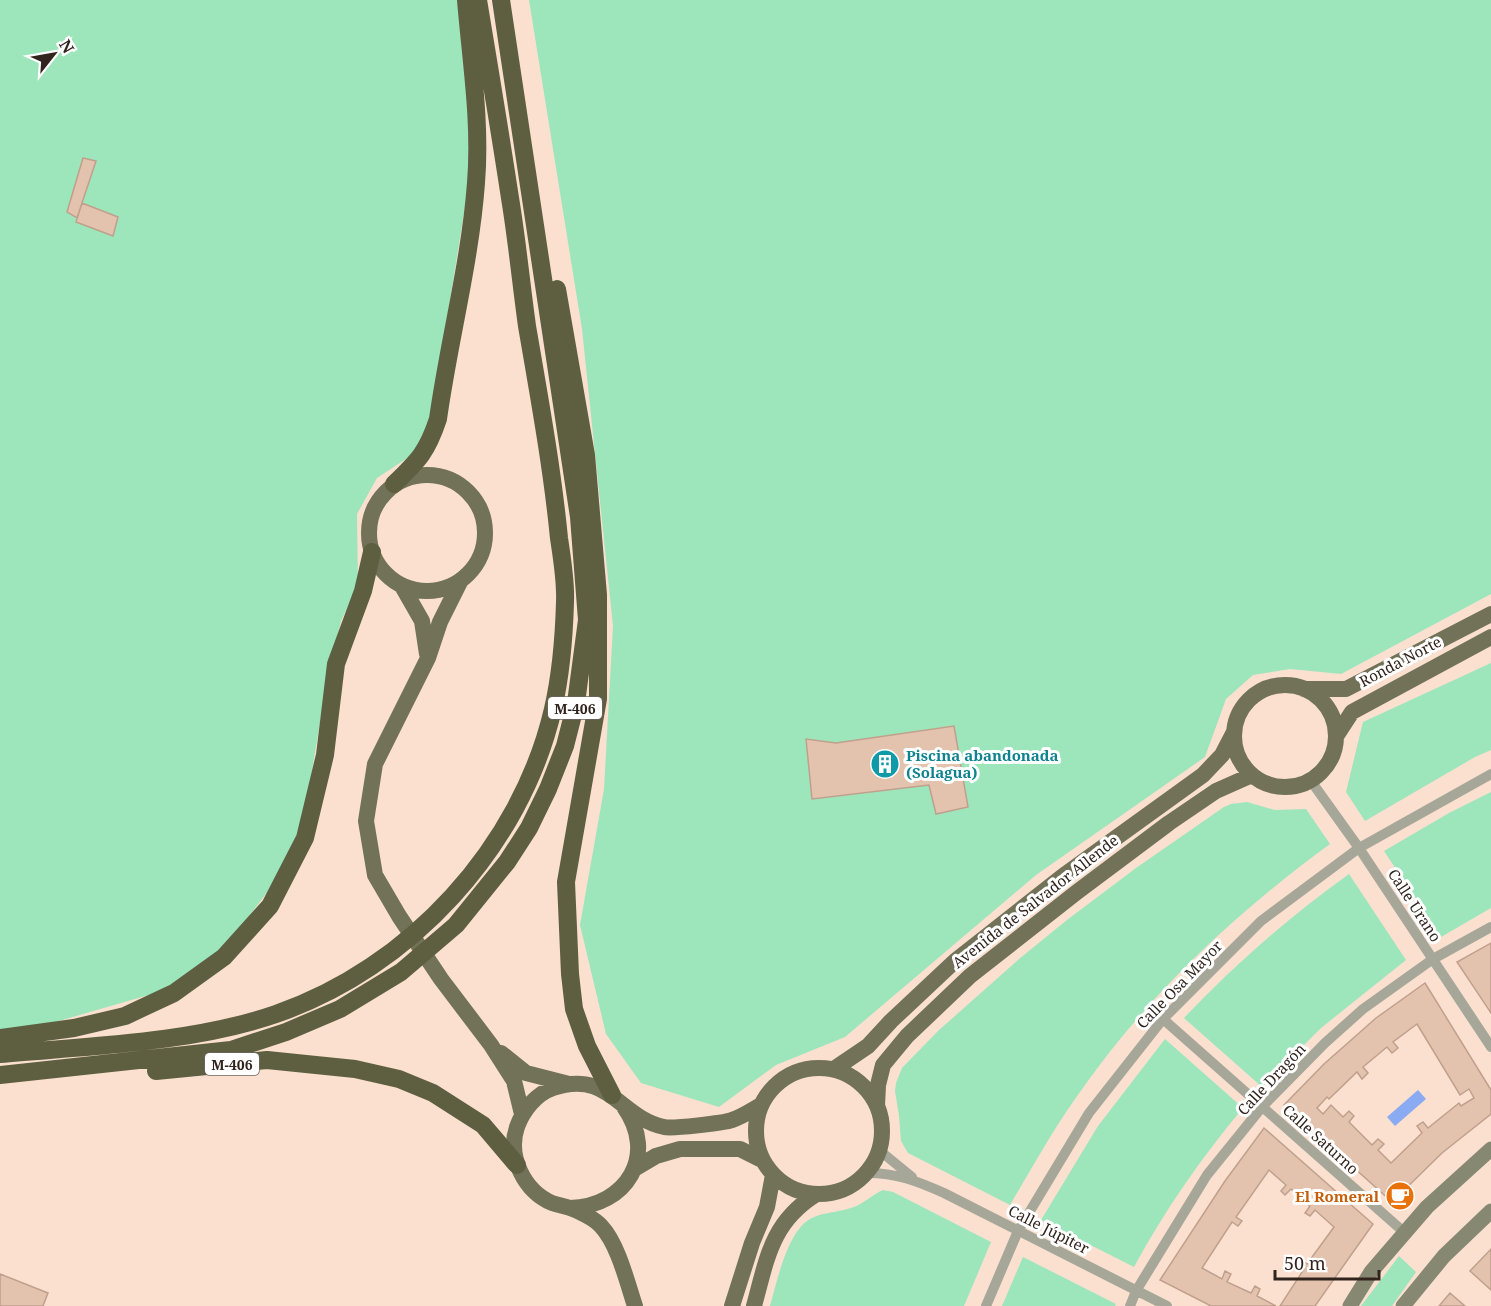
<svg xmlns="http://www.w3.org/2000/svg" width="1491" height="1306" viewBox="0 0 1491 1306" font-family="'Noto Serif',serif">
  <style>
    .green { fill: #9de5bb }
    .water { fill: #8aabf2 }
    .building { fill: #e3c2ae; stroke: #c0a08d; stroke-width: 1.5; fill-rule: evenodd }
    .lines { fill: none; stroke-linecap: round; stroke-linejoin: round }
    .street { stroke: #a6a798; stroke-width: 10 }
    .secondary { stroke: #878872; stroke-width: 15 }
    .primary { stroke: #717257; stroke-width: 16 }
    .highway { stroke: #5e5f40; stroke-width: 18 }
    .labels { text-anchor: middle; dominant-baseline: central; stroke-width: 6; stroke-linejoin: round; paint-order: stroke }
    .shield { fill: #fff; stroke: #6f6661; stroke-width: 1.5 }
    .shield-label { font-size: 14px; font-weight: bold; fill: #31241d }
    .street-label { font-size: 15px; fill: #31241d; stroke: #fff }
    .culture-label { font-size: 15px; font-weight: bold; fill: #0d838f; stroke: #fff; text-anchor: start }
    .food-label { font-size: 15px; font-weight: bold; fill: #c56008; stroke: #fff; text-anchor: end }
  </style>
  <rect width="100%" height="100%" fill="#fbe0d0"/>
  <path class="green" d="M0,0H457L468,78L471,170L432,412L425,438L409,457L377,478L357,514L358,585L341,621L325,693L305,812L284,870L227,945L166,990L52,1023L0,1030Z
    M529,0H1491V594L1341,674L1290,669L1253,675L1226,699L1205,757L1036,875L845,1037L776,1065L719,1107L641,1083L606,1034L580,925L604,789L613,626L582,329Z
    M1491,663V750L1475,757L1365,821L1346,792L1363,722Z
    M1491,792V908L1441,937L1384,851L1449,813Z
    M1247,802L1275,810L1306,809L1330,844C1237,912 1152,991 1085,1085C1057,1123 1034,1164 1010,1205L908,1153L901,1141L899,1116L895,1091L896,1083L902,1068L938,1031L1019,959L1067,920L1136,868L1224,807L1231,804Z
    M1349,874L1406,960L1321,1028L1262,1087L1184,1018C1235,964 1289,917 1349,874Z
    M1165,1039L1243,1108C1201,1158 1165,1210 1134,1267L1041,1220L1098,1126Z
    M883,1190L893,1192L991,1242L964,1306H770C777,1282 787,1232 810,1219C822,1212 837,1213 851,1208C862,1205 872,1195 883,1190Z
    M1399,1256L1416,1272L1392,1306H1361Z
    M1023,1257L1116,1304L1115,1306H1002Z"/>
  <path class="water" d="M1418,1090L1426,1099L1395,1126L1387,1117Z"/>
  <path class="building" d="M83,158L96,161L77,218L67,212Z
    M82,203L118,217L113,236L76,222Z
    M954,726L968,807L936,814L929,785L812,799L806,739L836,743Z
    M1491,943V1013L1457,962Z
    M1425,983L1491,1090V1114L1442,1153L1392,1202L1284,1105L1324,1064L1376,1018ZM1417,1024L1460,1095L1469,1089L1474,1098L1461,1106L1459,1103L1428,1128L1423,1122L1417,1126L1422,1133L1391,1163L1378,1150L1384,1144L1378,1139L1372,1145L1349,1122L1354,1116L1349,1111L1343,1117L1331,1105L1323,1114L1317,1108L1327,1097L1329,1099L1357,1072L1362,1079L1368,1073L1363,1067L1387,1047L1392,1053L1398,1048L1393,1042Z
    M1264,1128L1373,1224L1315,1306H1280L1304,1269L1298,1265L1301,1260L1307,1264L1334,1227L1315,1210L1310,1216L1305,1213L1310,1206L1291,1189L1285,1195L1281,1191L1286,1185L1269,1170L1236,1217L1242,1221L1238,1226L1232,1222L1202,1268L1222,1279L1225,1271L1231,1274L1227,1282L1251,1293L1255,1286L1260,1289L1257,1296L1276,1306H1211L1160,1280L1225,1181Z
    M1491,1249V1290L1470,1271Z
    M0,1274L48,1293L43,1306H0Z
    M1450,1293L1465,1306H1439Z"/>
  <g class="lines">
    <path class="street" d="M1311,781L1359,848L1491,1047
      M1163,1019L1405,1233
      M879,1150L912,1177
      M867,1173C897,1173 917,1181 944,1193L1167,1306
      M986,1306L1018,1231L1089,1113L1163,1019L1261,921L1359,848L1491,774
      M1130,1306L1136,1291L1207,1175L1262,1107L1325,1043L1363,1009L1433,959L1491,927"/>
    <path class="secondary" d="M1350,1306L1371,1272L1427,1207L1491,1149
      M1403,1306L1444,1256L1491,1211"/>
    <path class="primary" d="M369 533a58 58 0 1 1 116 0a58 58 0 1 1-116 0Z
      M460,582L440,622L428,658L375,764L366,821L375,875L399,916L441,979L491,1045L514,1081L522,1114
      M402,586L422,621L427,654
      M1234 736a51 51 0 1 1 102 0a51 51 0 1 1-102 0Z
      M1304,689H1346L1491,614
      M1337,735L1352,712L1491,637
      M501,1053L526,1073L569,1084
      M756 1131a63 63 0 1 1 126 0a63 63 0 1 1-126 0Z
      M834,1069L868,1046L891,1021L955,961L1063,876L1203,775L1222,755L1234,732
      M877,1106L878,1085L883,1065L907,1036L970,976L1077,892L1169,823L1216,791L1252,775
      M634,1169L656,1156L680,1149H740L762,1160
      M570,1208C627,1206 658,1155 624,1107
      M635,1306C627,1282 618,1244 601,1226C595,1219 579,1211 570,1208C564,1206 558,1205 552,1203C524,1191 507,1156 517,1127C523,1110 536,1094 553,1088C609,1069 620,1118 664,1127C672,1129 724,1123 732,1120C742,1117 752,1110 761,1105
      M732,1306L752,1243L767,1207L773,1175
      M754,1306C767,1259 771,1223 815,1195"/>
    <path class="highway" d="M557,289L586,455L598,595V699L566,882L570,974L574,1009L587,1046L612,1095
      M394,484C419,460 427,452 438,419C449,340 470,263 476,183C481,122 471,61 466,0
      M0,1038L74,1028L125,1016L174,993L224,957L270,906L305,838L325,755L336,664L363,591L372,552
      M0,1054C89,1046 192,1043 276,1014C410,968 521,847 553,709C561,674 564,638 565,602C566,581 562,559 559,538C552,467 539,396 527,326C521,283 517,240 510,198C500,132 489,66 478,0
      M156,1071L267,1060L355,1069L399,1079L433,1093L483,1125L517,1165
      M0,1075L231,1050L286,1032L340,1009L401,972L456,925L507,862L529,828L548,789L565,746L576,703L587,620L579,517L501,0"/>
  </g>
  <defs>
    <g id="building-disc" transform="scale(1.5)"><circle r="9.5" fill="#0f9aa8" stroke="#fff"/><path d="M-4-6H4V6H1V3H-1V6H-4ZM-2.5-4.3h1.7v1.8h-1.7ZM.8-4.3h1.7v1.8H.8ZM-2.5-1h1.7V.8h-1.7ZM.8-1h1.7V.8H.8Z" fill="#fff"/></g>
    <g id="cafe-disc" transform="scale(1.5)"><circle r="9.5" fill="#e8710a" stroke="#fff"/><path d="M-5.5-4.5H6V0H3Q3 3.5 0 3.5H-2.5Q-5.5 3.5-5.5 0ZM3-3.2v2h1.7v-2ZM-6 4.5H4V6H-6Z" fill="#fff"/></g>
  </defs>
  <g fill-rule="evenodd">
    <use href="#building-disc" x="885" y="764"/>
    <use href="#cafe-disc" x="1400" y="1196"/>
  </g>
  <g class="labels">
    <g class="shield">
      <rect x="548" y="697" width="54" height="22" rx="4.5"/>
      <rect x="205" y="1053" width="54" height="22" rx="4.5"/>
    </g>
    <g class="shield-label">
      <text x="575" y="708">M-406</text>
      <text x="232" y="1064">M-406</text>
    </g>
    <g class="street-label">
      <text transform="translate(1400 661) rotate(-28)">Ronda Norte</text>
      <text transform="translate(1035 901) rotate(-38)">Avenida de Salvador Allende</text>
      <text transform="translate(1415 905) rotate(57)">Calle Urano</text>
      <text transform="translate(1179 984) rotate(-46)">Calle Osa Mayor</text>
      <text transform="translate(1271 1079) rotate(-47)">Calle Dragón</text>
      <text transform="translate(1321 1139) rotate(42)">Calle Saturno</text>
      <text transform="translate(1049 1229) rotate(27)">Calle Júpiter</text>
    </g>
    <g class="culture-label">
      <text x="906" y="755">Piscina abandonada<tspan x="906" dy="17">(Solagua)</tspan></text>
    </g>
    <g class="food-label">
      <text x="1379" y="1196">El Romeral</text>
    </g>
  </g>
  <g transform="translate(54 54) rotate(59)" stroke="#ffffff" stroke-width="4.5" paint-order="stroke">
  <path d="M0-4.5L10 22L0 15L-10 22Z" fill="#31241d"/>
  <text y="-9" font-size="16" font-weight="bold" text-anchor="middle" fill="#31241d">N</text>
  </g>
  <path d="M1275 1270v9h104v-9" fill="none" stroke="#31241d" stroke-width="3"/>
  <text x="1284" y="1270" font-size="18" fill="#31241d" stroke="#ffffff" stroke-width="4.5" paint-order="stroke">50 m</text>
</svg>
